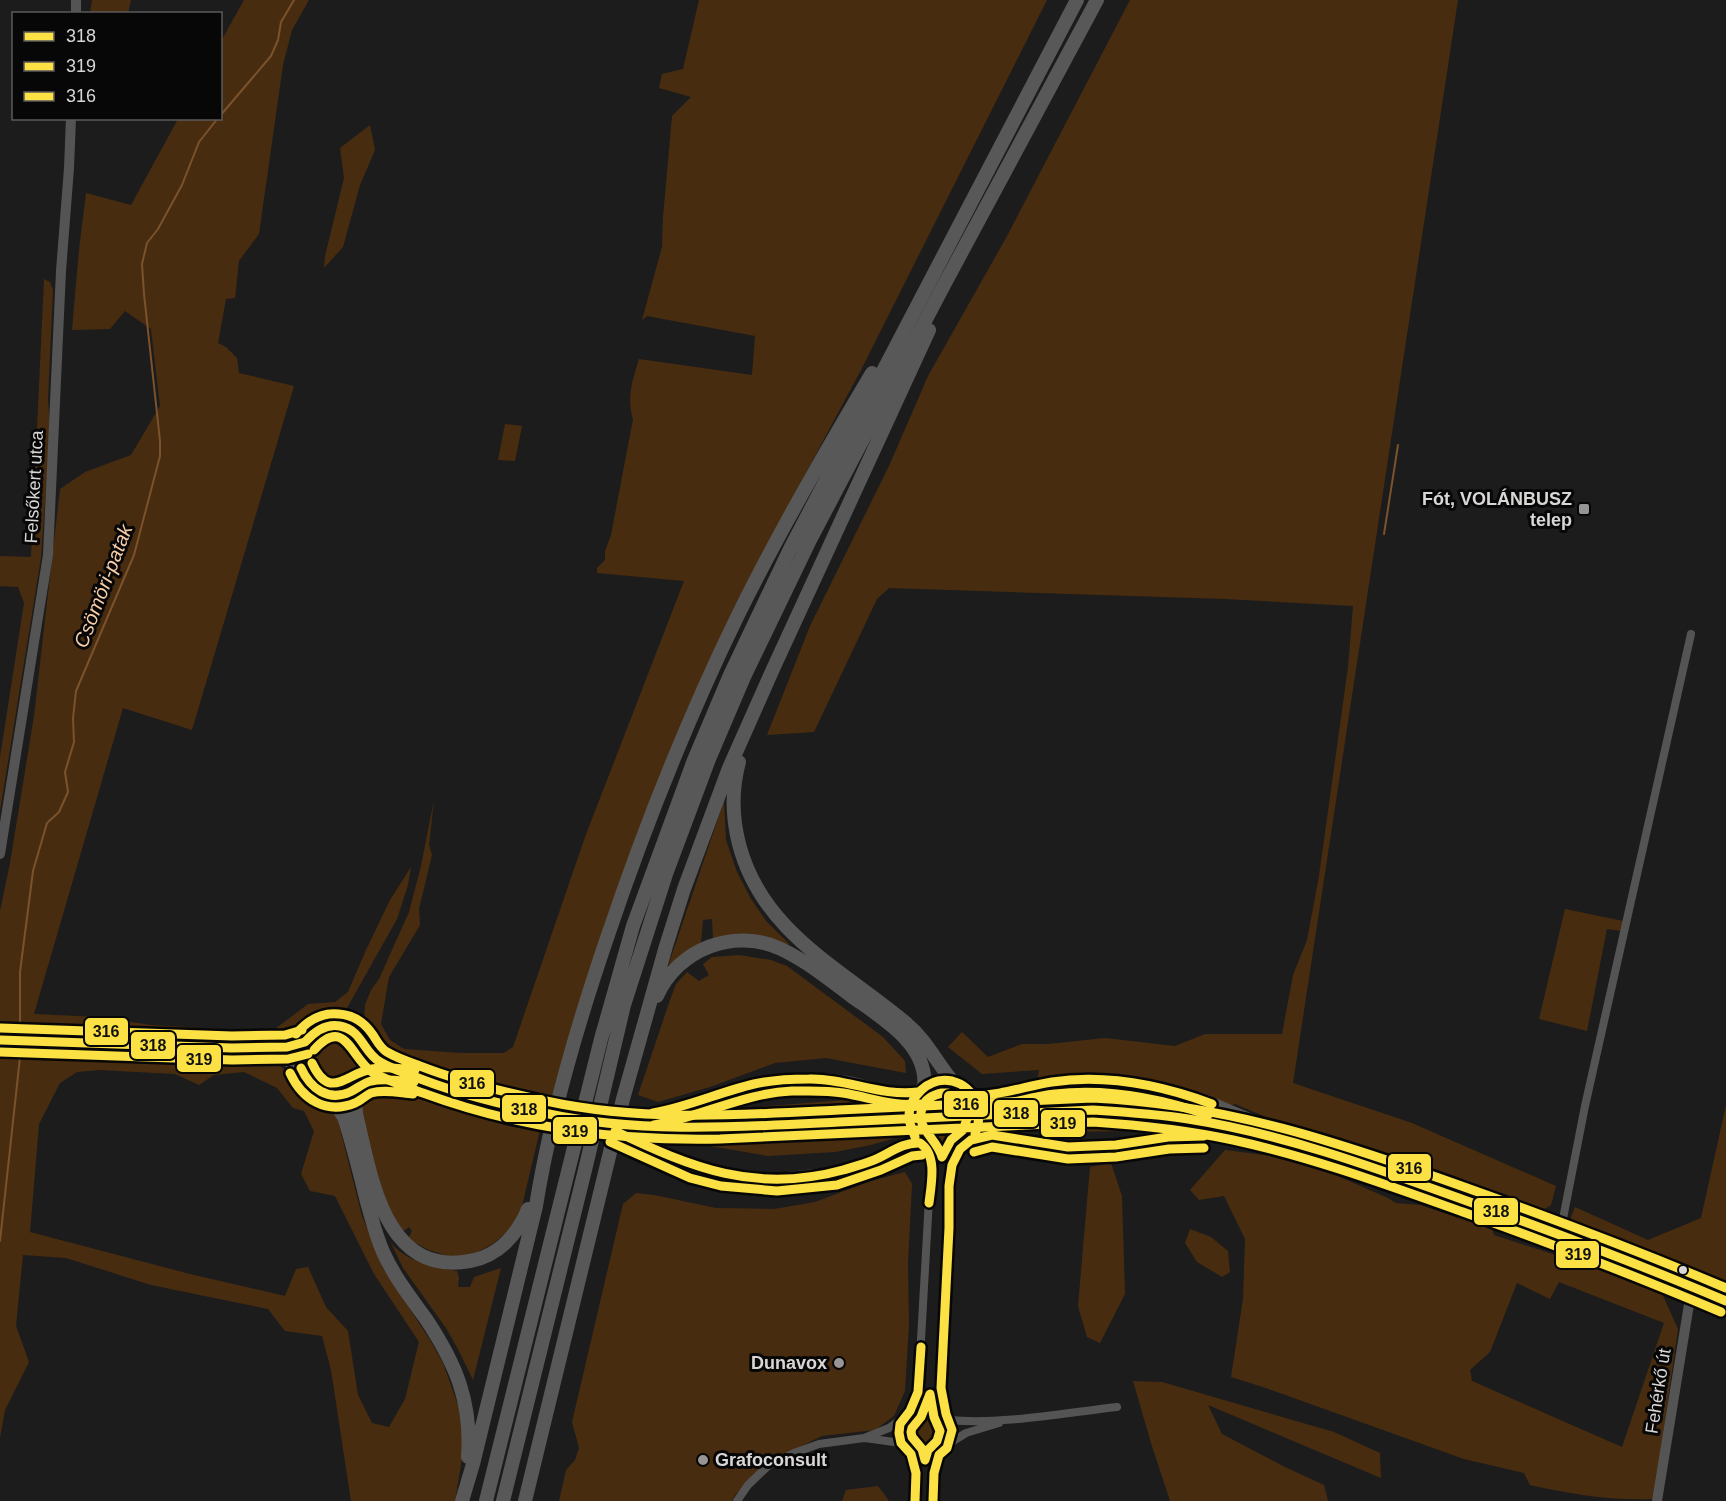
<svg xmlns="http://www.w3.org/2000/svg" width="1726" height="1501" viewBox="0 0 1726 1501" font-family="Helvetica,sans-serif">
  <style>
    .green { fill: #482c10; fill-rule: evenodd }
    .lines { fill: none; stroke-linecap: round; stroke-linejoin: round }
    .stream { stroke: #7b522b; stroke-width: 2 }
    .minor { stroke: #545454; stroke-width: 8 }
    .tertiary { stroke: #545454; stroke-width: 10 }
    .secondary { stroke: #575757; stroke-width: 12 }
    .trunk { stroke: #595858; stroke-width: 14 }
    .bus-1-casing { stroke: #080707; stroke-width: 14 }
    .bus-2-casing { stroke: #080707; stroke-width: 14 }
    .bus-3-casing { stroke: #080707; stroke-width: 14 }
    .bus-1 { stroke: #fbe143; stroke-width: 9 }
    .bus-2 { stroke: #fbe143; stroke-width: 9 }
    .bus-3 { stroke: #fbe143; stroke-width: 9 }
    .poi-dot { fill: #979695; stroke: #080707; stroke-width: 2 }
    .bus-dot { fill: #d8d7d6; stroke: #080707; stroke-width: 2 }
    .labels { text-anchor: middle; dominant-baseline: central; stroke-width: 6; stroke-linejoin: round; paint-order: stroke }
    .street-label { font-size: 18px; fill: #d8d7d6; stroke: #080707 }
    .poi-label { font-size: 18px; font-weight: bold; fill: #d8d7d6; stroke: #080707; text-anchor: end }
    .water-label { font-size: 20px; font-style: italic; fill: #f6cda8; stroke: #080707 }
    .line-badge { stroke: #080707; stroke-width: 2 }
    .pale-badge-label { font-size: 16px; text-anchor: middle; font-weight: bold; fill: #111 }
  </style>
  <rect width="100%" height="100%" fill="#1d1c1c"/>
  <path class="green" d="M92,0H131L128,13H90Z
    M244,0H309L292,30L283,65L259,234L239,261L235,298L226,299L218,343L226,347L237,358L239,373L294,386L192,730L123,708L34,1014L98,1017L151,1025L271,1032L308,1004L335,1002L348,992L366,950L390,900L411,867L408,885L397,919L347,1008C336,1022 330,1016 316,1023C305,1028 299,1038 288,1044L0,1036V911L10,863L34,716L60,489L85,472L131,455L160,406L151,329L125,311L110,329L72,330L79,250L86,193L131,205L178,119L220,118L221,41Z
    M699,0H1047L861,370L733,609L685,715L663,768L609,911L564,1057L553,1101L529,1097L528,1101L433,1076L393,1062L381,1056L365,1032L364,1022L365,1005L371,990L379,979L409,912L421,866L434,800L429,845L432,855L419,909L420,925L389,977L381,1024L390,1040L404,1049L460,1053H504L513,1047L585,837L684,581L597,573V568L605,560V551L611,535L633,419C626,398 633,379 639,359L752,375L755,336L647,316L642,320L662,247L663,217L672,116L691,97L659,88L662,74L683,69Z
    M1130,0H1458L1293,1083L1412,1123L1556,1186L1551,1205L1543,1210C1513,1205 1484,1192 1455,1183C1380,1159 1307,1135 1235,1104L1181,1122L1142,1131L1040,1132L1034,1099L1039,1070L982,1074L948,1047L962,1032L988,1057L1022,1044H1048L1105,1038L1175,1046L1205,1034H1282L1293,975L1307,940L1319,876L1348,667L1353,606L1225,599L889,588L877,599L814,732L767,735L810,626L889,466L928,376L1006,238Z
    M370,125L375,150L360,185L343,247L324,268L325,256L344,178L340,148Z
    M44,279L50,282L53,290L48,398L50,433L41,558L0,811V757L24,603L18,587L0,586V556L31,557Z
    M505,424L522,426L515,461L498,460Z
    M724,801L726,840L737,872L751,899L767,922L790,945L756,937L713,940L712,919L703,920L701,943L692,948L668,966Z
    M1565,909L1623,921L1622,931L1607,929L1587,1031L1539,1019Z
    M739,955L771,960L787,966L883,1037L905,1061L906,1073L826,1058L775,1063L710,1087L658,1102L638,1095L670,1000L676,984L687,972L699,981L709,975L703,964L712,957Z
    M307 1059a29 29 0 1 1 58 0a29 29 0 1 1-58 0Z
    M0,1048H23L32,1053L225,1055L278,1064L291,1075L299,1088L313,1099L329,1107L338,1121L362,1216L383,1268L430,1340L443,1363L464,1422L465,1441L455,1501H351L331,1370L322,1336L285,1331L268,1309L151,1285L66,1258L23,1255L16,1326L29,1362L5,1410L0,1438ZM99,1070L175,1074L199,1085L214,1075L244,1072L277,1088L293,1108L304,1111L314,1131L301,1174L310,1191L335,1196L374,1274L419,1342L405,1399L389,1427L372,1423L358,1395L348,1331L326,1307L308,1267L296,1269L285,1296L190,1274L30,1232L39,1124L60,1083L77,1072Z
    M376,1086L392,1087L540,1130L522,1206L509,1230L494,1243L474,1254L451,1257L429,1250L408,1239L412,1231L409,1227L402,1232L397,1230L375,1169L359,1106C362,1096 366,1091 376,1086Z
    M916 1116a29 29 0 1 1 58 0a29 29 0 1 1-58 0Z
    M871,1098L892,1106L897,1110L676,1120L674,1117L718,1110Z
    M1726,1105V1295L1572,1233L1569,1222L1575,1207L1648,1240L1701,1218Z
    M899,1127L902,1136L871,1145L835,1152L768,1156L669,1139L668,1135Z
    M1225,1150L1273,1156L1333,1174L1388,1198L1396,1203L1420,1205L1492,1229L1494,1235L1660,1289L1678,1329L1654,1499C1613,1501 1570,1494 1530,1485L1524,1473L1464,1459L1263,1387L1231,1377L1243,1299L1245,1239L1224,1196L1199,1200L1190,1190ZM1559,1282L1664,1323L1622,1447L1472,1381L1470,1370L1490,1352L1517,1283L1550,1299Z
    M1111,1163L1122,1196L1125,1294L1100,1343L1087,1337L1078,1306L1090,1167Z
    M905,1172L912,1184L908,1263L909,1324L905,1391L894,1416L875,1430L822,1436L769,1462L736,1494L732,1501H559L566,1470L575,1460L579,1448L572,1422L623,1204L636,1193L654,1195L716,1208L774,1209L815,1202L871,1181Z
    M1190,1229L1211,1237L1228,1251L1230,1272L1222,1277L1197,1262L1185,1243Z
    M391,1243C407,1262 433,1267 457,1271L459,1278L458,1287H470L474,1277L501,1268L473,1380L459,1351L446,1328L403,1268Z
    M1133,1381L1162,1382L1334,1432L1380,1453L1381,1478L1208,1405L1222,1434L1285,1467L1324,1485L1328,1501H1170L1151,1443Z
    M908 1432a18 18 0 1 1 36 0a18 18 0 1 1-36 0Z
    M878,1486L889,1501H842L846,1490Z"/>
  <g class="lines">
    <path class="stream" d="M220,116L271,56L278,40L281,22L294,0
      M1384,534L1398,445
      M20,1037V972L33,871L47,823L59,812L68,792L65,772L74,742L73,718L76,691L134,555L160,456V441L144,294L142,264L147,243L158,229L182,185L199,142L218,118
      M0,1241L21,1048"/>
    <path class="minor" d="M925,1147L930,1155L931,1164L918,1392C916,1398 914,1404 911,1410C907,1415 902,1418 900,1425C890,1460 945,1472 951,1438C953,1428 948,1421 945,1411C943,1404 942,1396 941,1388L949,1228V1186L952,1165L960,1149
      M1560,1234L1585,1106L1691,634
      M910,1411C924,1404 933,1407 946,1414
      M948,1420C1003,1425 1063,1413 1117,1407
      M865,1438L901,1443
      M950,1443L966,1433L999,1423
      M911,1454L916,1473L915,1501
      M737,1501L748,1485L768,1466L794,1453L819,1444L864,1438L889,1428L903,1418
      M933,1501L934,1473L939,1455"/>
    <path class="tertiary" d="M76,14V0
      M0,854L48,555L61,271L69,168L71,118
      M1657,1501L1692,1286"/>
    <path class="secondary" d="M300 1061a35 35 0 1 1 70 0a35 35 0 1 1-70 0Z
      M0,1040L232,1048L287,1047L305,1042
      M369,1052L378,1061L432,1084L526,1110L600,1123L693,1127L789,1124L1093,1110C1224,1114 1337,1154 1459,1198C1549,1230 1638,1263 1726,1301
      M256,1053L284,1059L301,1068
      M908 1116a36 36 0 1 1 72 0a36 36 0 1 1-72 0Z
      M362,1084C382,1078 400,1081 420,1083
      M973,1095H993L1034,1085L1082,1080L1128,1082L1160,1088L1207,1101L1261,1124L1297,1135
      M610,1120C631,1113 652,1115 673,1110C698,1103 722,1092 747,1086C764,1081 783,1079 801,1079C816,1078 832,1079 847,1082C870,1086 895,1097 918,1092
      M609,1128L623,1135L693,1166L722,1174L747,1177L778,1179L834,1173L877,1159L909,1144L921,1143
      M971,1140C1002,1130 1033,1145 1065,1147C1099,1150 1132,1142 1165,1137C1196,1133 1230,1135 1261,1141"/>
    <path class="trunk" d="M739,762C732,788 732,817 739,844C762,933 842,969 907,1024C926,1040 937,1063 953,1082
      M657,996C678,949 734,927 781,949C806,961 828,978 850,995C880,1017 929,1044 924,1087
      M358,1087L355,1100L356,1114C371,1174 383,1277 470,1261C498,1256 517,1235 528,1209
      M323,1093L334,1102L344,1117C353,1145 360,1173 367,1202C372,1219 376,1237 384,1254C395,1278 411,1298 426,1319C456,1364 472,1402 468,1457
      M462,1501L473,1464L536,1206C550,1118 578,1023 607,938C644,828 687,720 738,615C779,532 825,452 872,373
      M486,1501L601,1039L633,926L694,760L730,675L790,549L1077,0
      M503,1501L585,1170L624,1005L666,874L709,759L744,677L810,540L944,285L1097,0
      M525,1501L623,1099L666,946L684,889L729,768L773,669L929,330"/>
    <g class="bus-1-casing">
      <path id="bus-1" d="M0,1040L232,1048L287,1047L305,1042
        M305,1042C314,1032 326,1023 340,1026C362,1030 363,1052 380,1062C390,1068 402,1072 413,1076C455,1093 499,1104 544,1113C641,1134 740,1127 839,1122C923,1118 1008,1114 1093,1110C1125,1112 1157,1114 1188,1119C1284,1134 1376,1168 1467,1201C1554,1232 1641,1265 1726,1301
        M301,1068C310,1088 328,1102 350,1092C358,1088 363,1083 371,1081C385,1078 400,1081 414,1082
        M974,1095C1000,1096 1026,1086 1052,1082C1106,1074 1161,1085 1212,1104
        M653,1113C688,1107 720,1092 754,1084C772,1080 791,1079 809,1079C846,1078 881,1097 918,1092
        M615,1131C692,1168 756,1194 843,1170C853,1167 864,1164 874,1160C889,1154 902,1142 920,1143C938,1155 931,1185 929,1203
        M915,1137C913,1131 910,1125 909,1119C908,1097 929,1076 952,1081C976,1087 984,1113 975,1134
        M915,1501L916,1473L911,1454L901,1443L899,1433L900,1424L910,1411L918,1392L921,1347
        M933,1501L934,1473L939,1455L947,1448L952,1430L946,1414L941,1388L949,1228V1186L952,1165L960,1149L971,1140L992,1135L1068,1147L1116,1145L1168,1137L1204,1136"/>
    </g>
    <g class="bus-2-casing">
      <path id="bus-2" d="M314,1050C345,1015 351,1058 372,1072C388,1081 406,1087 423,1093C521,1129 617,1141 720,1139L1093,1122C1140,1125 1186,1130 1233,1140C1311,1157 1387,1185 1463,1212C1550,1243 1636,1276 1721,1312
        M0,1052L232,1060L288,1059L308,1054
        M290,1073C302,1099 326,1115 355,1103C360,1101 365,1096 371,1093C384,1089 400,1093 413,1094
        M942,1093H948L959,1099L966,1109L968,1116L963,1130L951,1140L942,1157C937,1138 913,1127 923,1106C926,1098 933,1095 942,1093Z
        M974,1107C1001,1108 1027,1097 1055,1094C1107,1088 1159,1098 1208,1115
        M654,1125C701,1117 744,1093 792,1091C809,1091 826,1090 843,1093C869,1097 892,1107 920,1104
        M610,1142L690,1178L721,1186L777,1191L837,1185L881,1170L912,1156L922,1155
        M974,1152L992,1147L1068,1159L1116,1157L1169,1149L1204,1148
        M930,1394L934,1417L940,1431L937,1441L928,1450L925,1460L922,1449L912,1437L911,1432L912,1428L921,1417Z"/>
    </g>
    <g class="bus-3-casing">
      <path id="bus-3" d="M0,1028L232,1036L285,1035L302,1030
        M296,1034C307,1021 322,1012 339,1014C353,1015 365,1023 373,1035C377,1041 380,1048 387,1052C397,1058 409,1062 420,1066C461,1082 503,1092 546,1101C643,1122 741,1115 839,1110C924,1106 1008,1102 1092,1098C1227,1104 1341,1143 1467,1188C1554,1219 1641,1252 1726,1288
        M312,1063C330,1102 346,1073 372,1069C386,1066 401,1069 415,1070"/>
    </g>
    <use href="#bus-1" class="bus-1"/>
    <use href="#bus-2" class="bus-2"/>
    <use href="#bus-3" class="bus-3"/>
  </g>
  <g class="poi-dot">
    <rect x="1578" y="503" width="12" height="12" rx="3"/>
    <circle cx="839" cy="1363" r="6"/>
    <circle cx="703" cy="1460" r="6"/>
  </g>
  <circle class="bus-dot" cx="1683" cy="1270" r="5"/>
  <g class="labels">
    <g class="street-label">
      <text transform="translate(34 487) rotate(-87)">Felsőkert utca</text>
      <text transform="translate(1658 1391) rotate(-81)">Fehérkő út</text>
    </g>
    <g class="poi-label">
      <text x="1572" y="499">Fót, VOLÁNBUSZ<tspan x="1572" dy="21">telep</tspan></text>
      <text x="827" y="1363">Dunavox</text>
      <text x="715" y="1460" text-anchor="start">Grafoconsult</text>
    </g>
    <g class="water-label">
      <text transform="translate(103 586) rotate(-69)">Csömöri-patak</text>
    </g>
  </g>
  <g class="line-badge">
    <rect x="84" y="1017" width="45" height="29" rx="6" fill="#fbe143"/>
    <rect x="130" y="1031" width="46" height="29" rx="6" fill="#fbe143"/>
    <rect x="176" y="1044" width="46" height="29" rx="6" fill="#fbe143"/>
    <rect x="449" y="1069" width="46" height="29" rx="6" fill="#fbe143"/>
    <rect x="943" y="1090" width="46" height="28" rx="6" fill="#fbe143"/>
    <rect x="501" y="1094" width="46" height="29" rx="6" fill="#fbe143"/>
    <rect x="993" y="1099" width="46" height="29" rx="6" fill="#fbe143"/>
    <rect x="1040" y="1109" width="46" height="29" rx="6" fill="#fbe143"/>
    <rect x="552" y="1116" width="46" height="29" rx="6" fill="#fbe143"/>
    <rect x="1387" y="1153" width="45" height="29" rx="6" fill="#fbe143"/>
    <rect x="1473" y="1197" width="46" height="29" rx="6" fill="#fbe143"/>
    <rect x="1555" y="1240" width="45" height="29" rx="6" fill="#fbe143"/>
  </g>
  <g class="pale-badge-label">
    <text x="106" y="1037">316</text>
    <text x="153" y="1051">318</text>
    <text x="199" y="1065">319</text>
    <text x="472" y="1089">316</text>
    <text x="966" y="1110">316</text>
    <text x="524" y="1115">318</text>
    <text x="1016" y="1119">318</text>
    <text x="1063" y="1129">319</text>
    <text x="575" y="1137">319</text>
    <text x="1409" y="1174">316</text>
    <text x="1496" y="1217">318</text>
    <text x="1578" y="1260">319</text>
  </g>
  <rect x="12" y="12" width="210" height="108" fill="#080707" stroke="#5b5a5a" stroke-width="1.5"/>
  <rect x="24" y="32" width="30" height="9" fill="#fbe143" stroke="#5b5a5a" stroke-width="1.5"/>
  <text x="66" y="42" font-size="18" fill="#d8d7d6">318</text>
  <rect x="24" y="62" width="30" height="9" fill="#fbe143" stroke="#5b5a5a" stroke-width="1.5"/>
  <text x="66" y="72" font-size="18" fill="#d8d7d6">319</text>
  <rect x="24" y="92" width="30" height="9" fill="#fbe143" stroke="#5b5a5a" stroke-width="1.5"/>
  <text x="66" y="102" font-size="18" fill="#d8d7d6">316</text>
</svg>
